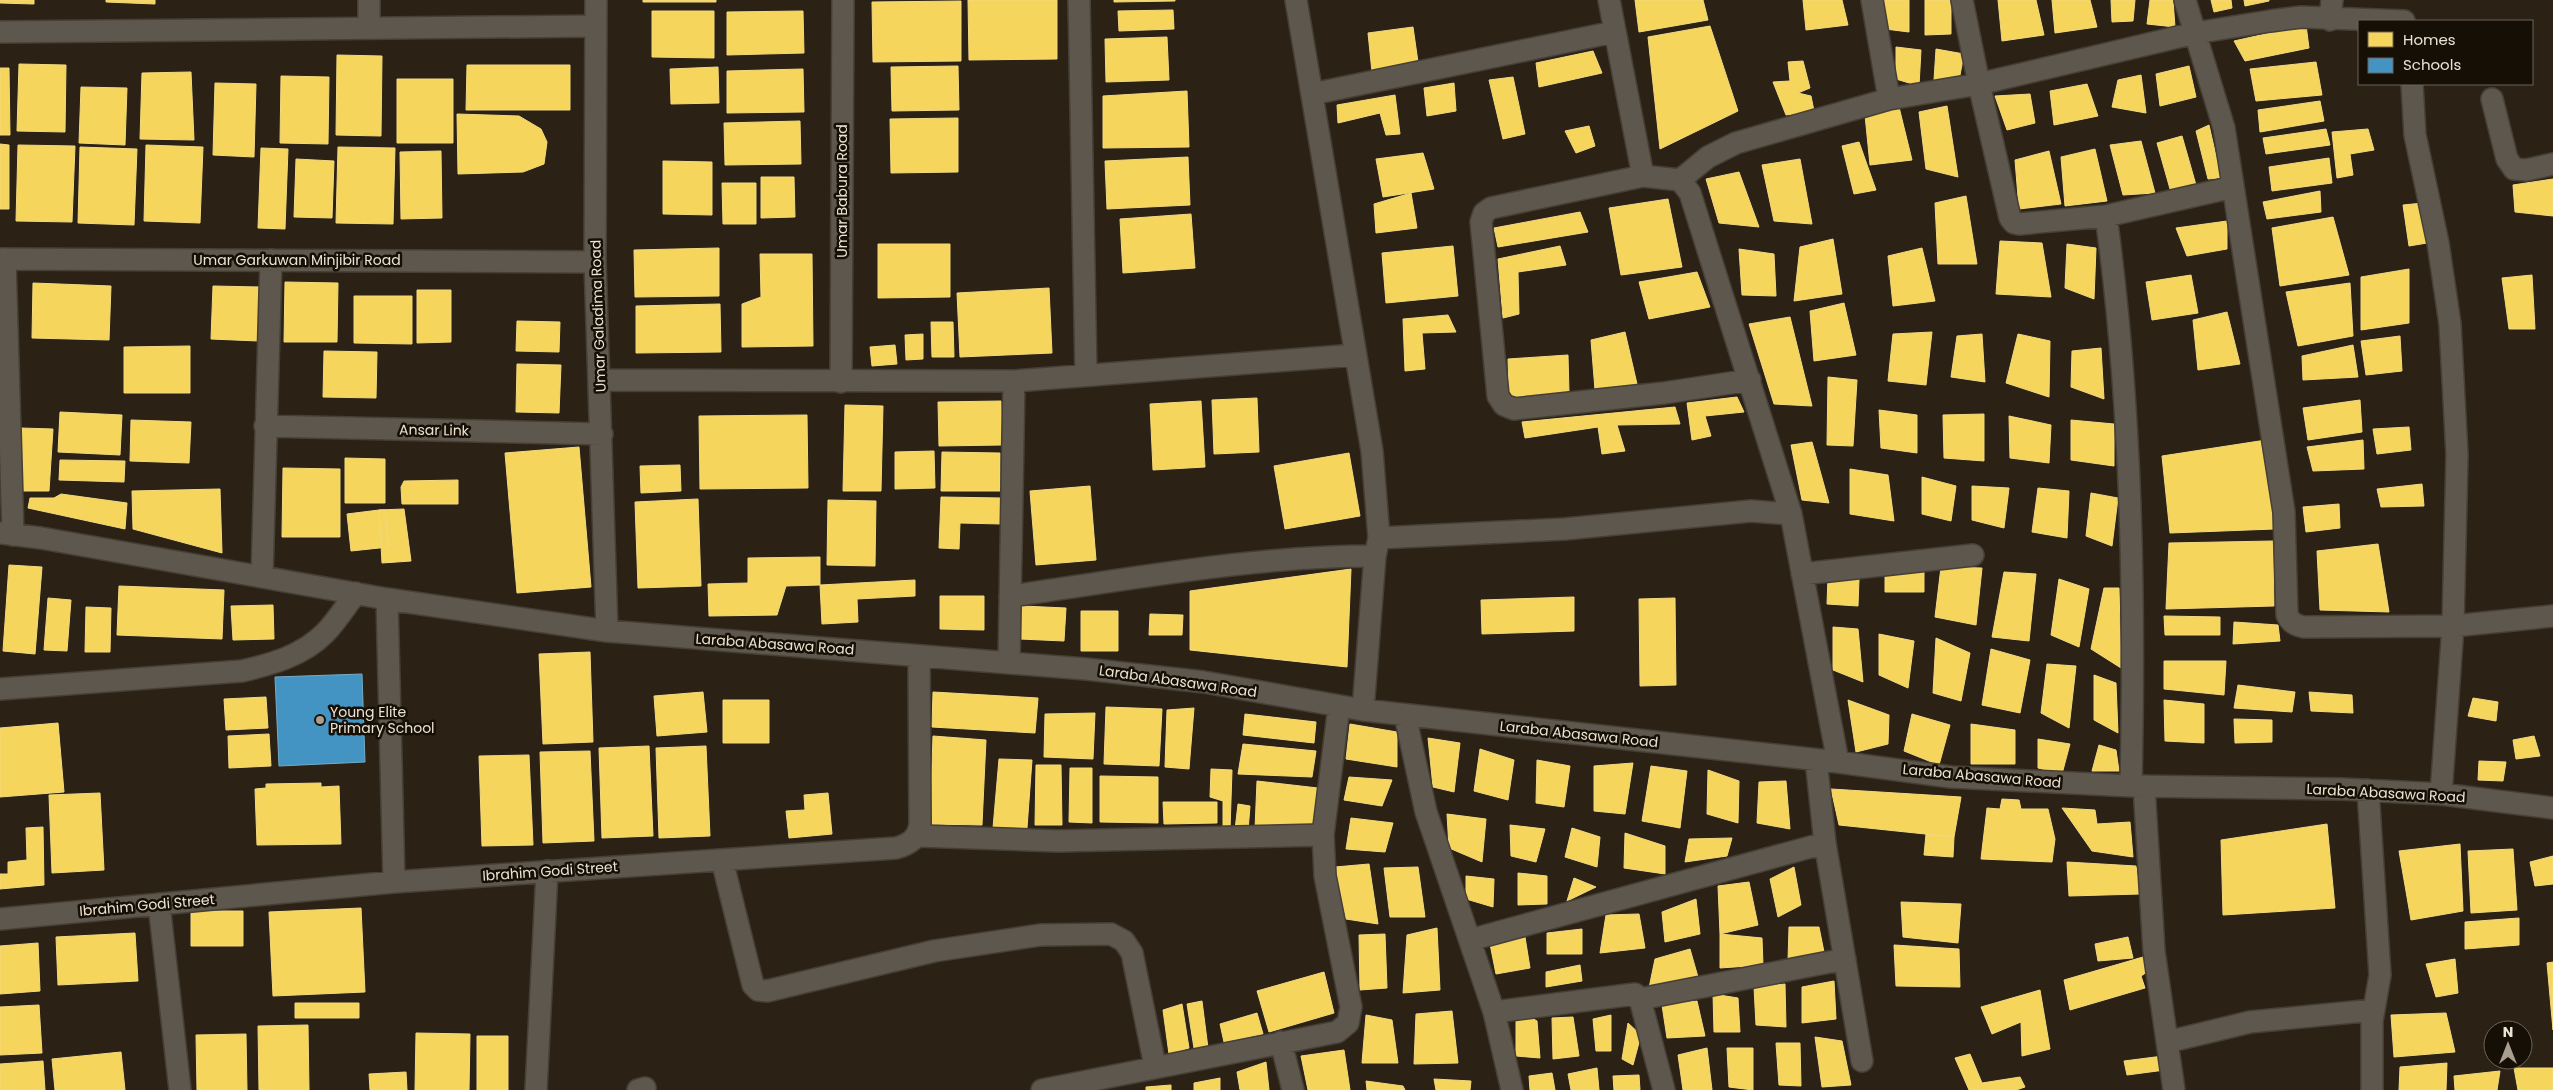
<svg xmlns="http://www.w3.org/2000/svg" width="2553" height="1090" viewBox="0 0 2553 1090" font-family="Poppins,sans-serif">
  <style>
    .homes { fill: #f6d55c; stroke: #f3d980 }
    .schools { fill: #4393c3; stroke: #76abc8 }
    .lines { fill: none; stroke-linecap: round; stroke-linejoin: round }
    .minor-casing { stroke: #463f35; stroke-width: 24 }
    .minor { stroke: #5e574d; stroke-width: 21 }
    .poi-dot { fill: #a89f90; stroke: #160f06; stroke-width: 2 }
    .labels { text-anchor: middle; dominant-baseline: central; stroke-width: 5; stroke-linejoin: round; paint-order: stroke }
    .street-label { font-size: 14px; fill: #ece2d3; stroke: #160f06 }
    .poi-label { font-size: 14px; fill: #ece2d3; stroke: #160f06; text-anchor: start }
  </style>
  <rect width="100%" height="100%" fill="#2b2215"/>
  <path class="homes" d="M0,0H34V4L0,3Z
    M106,0H155V4L106,2Z
    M643,0H716V2H643Z
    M968,0H1057V59L969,60Z
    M1114,0H1175V1L1114,2Z
    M1635,0H1703L1708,20L1639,32Z
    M1803,0H1842L1848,25L1806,30Z
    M1884,0H1909V32L1885,29Z
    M1925,0H1951V34L1925,35Z
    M1998,0H2036L2044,35L2002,41Z
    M2052,0H2090L2097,27L2055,33Z
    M2111,0H2135L2133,21L2112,22Z
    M2150,0H2173L2175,27L2147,24Z
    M2211,0H2231L2232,8L2214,12Z
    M2244,0H2269V1L2245,6Z
    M961,1V61L873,62L872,2Z
    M1173,10L1174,29L1119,31L1118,11Z
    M652,11H714V58L652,57Z
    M803,11L804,53L727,55V12Z
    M2306,25L2309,48L2245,61L2234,41Z
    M1710,26L1738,111L1660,149L1648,37Z
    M1413,27L1418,62L1372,72L1368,33Z
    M1167,37L1169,80L1106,82L1105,39Z
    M1896,47L1921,50L1919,86L1896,79Z
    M1936,49L1964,54L1960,75L1934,80Z
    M1593,51L1602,73L1539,87L1536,63Z
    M337,55L382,56L381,136L336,135Z
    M1803,61L1810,88L1798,93L1811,96L1814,111L1786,115L1773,82L1790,81L1788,62Z
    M2316,62L2322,95L2256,101L2250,69Z
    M19,64L66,65L65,132L17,131Z
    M467,65H570V110H466Z
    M958,66L959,110L892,111L891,67Z
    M2189,66L2196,97L2160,106L2156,74Z
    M718,67L719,103L671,104L670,69Z
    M0,68H9L10,135H0Z
    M803,69L804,112L727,113V71Z
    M191,72L194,140L140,139L142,73Z
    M2141,75L2146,113L2112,107L2118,80Z
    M281,76L329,77L328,144L280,143Z
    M1513,77L1525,134L1503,139L1489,80Z
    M397,79H453V143H397Z
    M215,83L256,84L254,157L213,155Z
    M1454,83L1456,111L1427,116L1424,88Z
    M2087,84L2098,116L2054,125L2050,91Z
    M81,87L127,88L125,145L79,143Z
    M1187,91L1189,147L1103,148V96Z
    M2030,94L2035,123L2007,130L1995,96Z
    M1395,95L1400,134L1386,135L1380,113L1338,123L1337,105Z
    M2320,101L2324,121L2260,132L2258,110Z
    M1947,106L1958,177L1926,169L1919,112Z
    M1899,107L1912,160L1870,165L1865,115Z
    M457,114L519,116L541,129L547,142L544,164L523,172L458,174Z
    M958,118V172L891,173L890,119Z
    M800,121L801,164L725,165L724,123Z
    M2209,125L2221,178L2208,179L2196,131Z
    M1589,126L1595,146L1576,153L1565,131Z
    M2326,129L2330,145L2266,154L2263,138Z
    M2368,129L2374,150L2350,154L2353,175L2337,178L2332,132Z
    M2182,136L2196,185L2170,189L2157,143Z
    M2141,141L2155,193L2123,195L2110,145Z
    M1859,142L1876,190L1854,194L1842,146Z
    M0,144L9,145V209H0Z
    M18,145L75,146L72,222L16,221Z
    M146,145L203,147L200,223L144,221Z
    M80,147L137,149L134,225L78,223Z
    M338,147L395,148L393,224L336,223Z
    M261,148L288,149L285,229L258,228Z
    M2095,149L2107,201L2065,206L2061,157Z
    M441,151L442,218L401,219L400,152Z
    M2049,151L2061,204L2019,209L2015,160Z
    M1423,153L1434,189L1383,197L1376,159Z
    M1188,157L1190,205L1107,209L1105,161Z
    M2329,158L2332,183L2272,191L2269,167Z
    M296,159L334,161L332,218L294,217Z
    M1800,159L1812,224L1774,221L1762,165Z
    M663,161L712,162V215L663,214Z
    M1739,172L1759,227L1719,223L1706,179Z
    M761,177H794L795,217L761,218Z
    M2553,179V216L2515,212L2513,185Z
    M722,183H756V224H723Z
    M2320,191L2321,212L2267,219L2263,202Z
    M1411,193L1417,228L1376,233L1374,204Z
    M1966,196L1977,264H1938L1935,203Z
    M1668,199L1682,267L1621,275L1609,208Z
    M2423,203L2433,242L2409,246L2403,205Z
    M1580,212L1588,232L1498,247L1494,228Z
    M1191,214L1195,268L1123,273L1120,219Z
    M2333,217L2349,275L2280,286L2272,228Z
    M2227,221V249L2187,256L2176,228Z
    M1833,239L1842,294L1794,301L1800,247Z
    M2000,241L2042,243L2051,297L1996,294Z
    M878,244H950V297L878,298Z
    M2067,244L2096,248L2094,299L2065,288Z
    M1453,246L1458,296L1386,303L1382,253Z
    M1560,246L1566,265L1518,272L1519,314L1503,318L1498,259Z
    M719,248V296L635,297L634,250Z
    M1922,248L1935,301L1893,306L1888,256Z
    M1739,249L1774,254L1776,296L1742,295Z
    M760,254H812L813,346L742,347V304L761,297Z
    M2409,269V323L2361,330V277Z
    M1697,272L1710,307L1649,319L1639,282Z
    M2191,275L2198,313L2152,320L2146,282Z
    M2532,275L2535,329H2509L2502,278Z
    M285,282L338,283L337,342H284Z
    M33,283L111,286L109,340L32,338Z
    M2350,283L2353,336L2298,346L2286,292Z
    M213,286L260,287L258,341L211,339Z
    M1049,288L1052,353L960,357L957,293Z
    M417,290H451V342L417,343Z
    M354,296H412V344L354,343Z
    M1844,303L1856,355L1814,361L1810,311Z
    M720,304L721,352L636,353V306Z
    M2227,312L2240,364L2198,370L2193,320Z
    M1448,315L1456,332L1422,333L1425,369L1405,371L1403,319Z
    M1790,317L1812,406L1774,404L1749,324Z
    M517,321L560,322L559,352L516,351Z
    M931,322H953L954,357H932Z
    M1625,332L1637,384L1595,390L1591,340Z
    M1932,332L1926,385L1888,381L1893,334Z
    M923,334V359L906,360L905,335Z
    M1982,334L1985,382L1951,377L1957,336Z
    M2018,334L2050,341L2049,397L2006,383Z
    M2400,336L2402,371L2366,375L2361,341Z
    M895,345L897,364L872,366L870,347Z
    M2353,345L2358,377L2303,380L2302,356Z
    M190,346V393H124V347Z
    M2101,348L2104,399L2071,387L2072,351Z
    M324,351L377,352L376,398L323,397Z
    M1568,355L1569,393L1509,397L1508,359Z
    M517,364L561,365L559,413L516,412Z
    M1828,377L1857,380L1853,446L1827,445Z
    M1737,397L1744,412L1705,416L1711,436L1692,440L1687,403Z
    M1257,398L1259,452L1214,454L1212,400Z
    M2360,400L2362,432L2308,440L2303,408Z
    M1001,401L1002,445L939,446L938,402Z
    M1201,401L1205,467L1153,470L1150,404Z
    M845,405L883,406L881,491H843Z
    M1675,407L1680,424L1617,425L1625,451L1602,454L1598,427L1525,438L1522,422Z
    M1879,410L1917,415V453L1881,448Z
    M60,412L122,415L120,455L58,452Z
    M1984,414V461L1944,458L1943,415Z
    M807,415L808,488L700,489L699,416Z
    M2009,416L2051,425L2049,463L2010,458Z
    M131,420L191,422L189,463L130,461Z
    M2071,420L2114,424V466L2071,460Z
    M2409,427L2411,450L2377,454L2373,429Z
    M21,428L53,429L49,491H18Z
    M2266,440L2274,529L2170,533L2162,456Z
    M2363,440L2364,469L2313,471L2307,447Z
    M1812,442L1829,503L1802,500L1791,445Z
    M579,447L591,587L517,593L505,453Z
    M934,451L935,488L895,489V452Z
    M942,452L1000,453V491H941Z
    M1349,453L1360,516L1285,529L1274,466Z
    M345,458L385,459V503H345Z
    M60,460L125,461L124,482L59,480Z
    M680,465L681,491L641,493L640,466Z
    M283,468L340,469V537H282Z
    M1850,469L1888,475L1894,521L1850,514Z
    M0,474H5V500H0Z
    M1922,477L1956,486L1951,521L1922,514Z
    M458,480V504H402L401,487L404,481Z
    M2422,484L2424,506L2381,507L2377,489Z
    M1090,486L1096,560L1036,565L1030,491Z
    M1972,486L2009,488L2004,528L1972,520Z
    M2038,488L2069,491L2067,538L2032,532Z
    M220,489L222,553L133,529L132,491Z
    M2091,493L2118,498L2112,546L2086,536Z
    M61,494L127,503L125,529L28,508L30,498H54Z
    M941,497L1002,498L1001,524L960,523L959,549L939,548Z
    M698,499L701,586L638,588L635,502Z
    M828,500L876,501L875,566L827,565Z
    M2339,504L2340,528L2306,532L2303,507Z
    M404,509L411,561L382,563L379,510Z
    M379,510H385L389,547L351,551L347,514Z
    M2273,541L2274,606L2166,609L2169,543Z
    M2378,544L2389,612L2320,610L2317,551Z
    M820,557V585L786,586L777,615L709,616L708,584L748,583V558Z
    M9,565L42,567L35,654L3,651Z
    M1941,567L1982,568L1976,625L1935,617Z
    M1351,569L1347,667L1190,650V591Z
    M1885,571H1924V592H1885Z
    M2004,572L2036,574L2029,641L1992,637Z
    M1828,577L1859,579L1858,606L1827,604Z
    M2059,579L2089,589L2079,647L2051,635Z
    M915,580V596L857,599L858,622L822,624L820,585Z
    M119,586L224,590L222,639L117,635Z
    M2104,588H2119L2121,668L2091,649Z
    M940,596H984V630L940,629Z
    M1574,597V631L1482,634L1481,600Z
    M48,598L71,600L67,651L44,650Z
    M1675,598L1676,685L1640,686L1639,599Z
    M273,605L274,639L233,640L231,606Z
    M1022,606L1066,608L1064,641L1020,639Z
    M86,607L111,608L110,652H85Z
    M1081,611H1118V651H1081Z
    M1150,614L1183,615L1182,635H1149Z
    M2164,616L2220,617V635H2165Z
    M2234,622L2278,625L2280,641L2233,644Z
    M1833,627L1858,629L1863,682L1833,670Z
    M1879,634L1914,641L1908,688L1879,675Z
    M1936,638L1970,653L1961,701L1933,693Z
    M1991,649L2030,660L2020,713L1982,705Z
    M590,652L593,742L543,744L539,654Z
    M2164,661H2226L2224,695L2164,689Z
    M2047,664L2076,666L2069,728L2041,713Z
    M2094,675L2116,683L2118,733L2094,720Z
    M2238,685L2295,692L2292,712L2234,708Z
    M703,692L707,732L657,736L654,696Z
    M933,692L1038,698L1035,733L932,727Z
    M2309,692L2352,695L2353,713L2311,711Z
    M266,697L268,728L226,730L224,699Z
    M2473,698L2498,702L2496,721L2468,716Z
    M723,700H769V743H723Z
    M1848,700L1889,715L1888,744L1856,752Z
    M2164,700L2204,704V743L2165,741Z
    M1106,707L1162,709L1159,766L1104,764Z
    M1194,708L1189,769L1165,767L1167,710Z
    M1095,713L1093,759L1044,757L1045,714Z
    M1245,714L1316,722L1314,743L1243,735Z
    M1912,714L1950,725L1939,765L1904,751Z
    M2234,719L2272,720V742L2235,743Z
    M58,723L64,792L0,797V728Z
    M1350,724L1397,732V767L1346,759Z
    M1971,724L2015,730V764H1971Z
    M269,734L271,766L229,768L228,736Z
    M933,736L986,740L982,825L930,824Z
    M2534,736L2540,756L2516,759L2513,740Z
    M1428,738L1460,743L1454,792L1433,787Z
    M2038,739L2070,744L2062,774L2038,768Z
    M1243,744L1316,751L1312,777L1238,774Z
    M2099,745L2116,750L2119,771H2092Z
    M649,746L653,836L602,838L599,748Z
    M706,746L710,836L659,838L656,748Z
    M1480,749L1514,760L1508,800L1474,791Z
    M590,751L594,841L543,843L540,752Z
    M529,755L533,845L482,846L479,756Z
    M999,759L1032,760L1027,828H993Z
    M1537,760L1570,766L1564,807L1536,803Z
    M2479,761L2506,762L2503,781L2478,780Z
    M1633,763L1625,814L1594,811V766Z
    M1036,765H1061L1062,825H1035Z
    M1651,766L1687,771L1680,828L1642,821Z
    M1070,768H1092V823L1069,822Z
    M1211,769L1232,770L1230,830L1223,828V801L1210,797Z
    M1708,770L1739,781L1738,823L1707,814Z
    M1100,776L1158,777V823L1100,822Z
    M1349,777L1392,780L1382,806L1344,800Z
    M1257,781L1318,788L1312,828L1255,829Z
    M1786,781L1790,829L1757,823L1759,782Z
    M321,783V787L339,786L341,844L257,845L255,789L266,788V784Z
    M1831,789L1961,797L1954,837L1839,825Z
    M100,793L104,870L52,873L49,795Z
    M828,793L832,834L789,838L786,811L805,810L804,795Z
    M2002,799L2019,800L2021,809H2048L2055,839L2052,862L1981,859L1987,808L2000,809Z
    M1163,802H1217V823L1164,824Z
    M1238,804L1250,806L1248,831L1235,830Z
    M2062,808L2095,810L2097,824L2130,822L2133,857L2092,851Z
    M1447,814L1486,819L1482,862L1449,848Z
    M1351,818L1393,823L1385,852L1346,849Z
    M2327,824L2335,908L2223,915L2221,840Z
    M1510,825L1545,829L1536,862L1511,856Z
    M43,827L44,885L0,889V874H8V862L27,860L26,828Z
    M1572,828L1600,837L1597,867L1565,857Z
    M1625,833L1665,846V874L1624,868Z
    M1926,834L1954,837L1953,857L1924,855Z
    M1732,838L1727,856L1685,862L1689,839Z
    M2460,844L2463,911L2411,920L2399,851Z
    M2513,849L2517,910L2471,913L2468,851Z
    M2553,856V884L2535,886L2530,862Z
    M2067,862L2136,866L2140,894L2069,896Z
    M1369,864L1378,924L1346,919L1335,867Z
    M1418,867L1425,917H1390L1384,868Z
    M1794,867L1801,905L1778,917L1770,879Z
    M1518,873L1547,876V904L1518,905Z
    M1466,876L1494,879L1493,907L1466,899Z
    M1574,878L1596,887L1567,901Z
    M1749,882L1758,925L1720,934L1718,886Z
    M1696,899L1700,934L1665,942L1662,912Z
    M1901,902L1961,904L1958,943L1903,937Z
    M361,908L365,992L273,996L269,912Z
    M191,911H243V946H191Z
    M1639,914L1645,948L1600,953L1606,915Z
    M2519,918V945L2465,949V922Z
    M1789,927H1819L1824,952L1788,960Z
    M1437,928L1440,990L1403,993L1407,935Z
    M1582,929V954H1547V933Z
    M135,933L138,981L58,985L56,937Z
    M1385,934L1387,988L1360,990L1359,935Z
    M1720,934L1762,938L1763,965L1720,968Z
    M1525,937L1530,968L1496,974L1490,944Z
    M2128,937L2133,958L2098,961L2095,944Z
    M38,943L40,991L0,994V946Z
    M1894,945L1959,949L1960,987L1896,986Z
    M1690,949L1698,977L1649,988L1655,959Z
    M2143,957L2150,970L2141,976L2145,988L2070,1010L2064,980Z
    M2455,959L2458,993L2436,997L2426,964Z
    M2553,962V1030L2547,963Z
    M1580,965L1582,981L1546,987V972Z
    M1324,972L1334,1013L1269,1032L1257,991Z
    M1834,981L1836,1019L1802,1023V987Z
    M1785,984L1786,1027L1756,1025L1754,987Z
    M2040,990L2050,1049L2022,1056L2021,1022L1992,1034L1981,1007Z
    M1713,994L1738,998L1740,1032H1714Z
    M1202,1001L1208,1048H1194L1187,1004Z
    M1697,1001L1705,1036L1667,1038L1662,1005Z
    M295,1003H359V1018H295Z
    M1182,1004L1189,1048L1169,1054L1163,1010Z
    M39,1005L42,1053L0,1055V1007Z
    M1516,1009L1537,1021L1540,1058L1516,1056Z
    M1452,1011L1458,1063L1414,1064L1416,1014Z
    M1257,1013L1263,1034L1224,1042L1220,1024Z
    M2446,1013L2455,1052L2394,1057L2391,1015Z
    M1366,1015L1392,1020L1398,1063H1362Z
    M1611,1015V1051H1596L1593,1019Z
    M1573,1017L1579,1056L1553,1059L1552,1018Z
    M1628,1023L1641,1035L1633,1065L1622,1059Z
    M308,1025L309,1090H259L258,1026Z
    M416,1033L470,1034L469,1090H415Z
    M246,1034L247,1090H197L196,1035Z
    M477,1036H508V1090H477Z
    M1815,1037L1842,1041L1851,1085L1822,1087Z
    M1776,1043H1800L1801,1086L1779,1085Z
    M1707,1048L1712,1090H1683L1678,1055Z
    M1727,1048H1753V1090L1729,1087Z
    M1344,1050L1350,1090H1308L1301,1056Z
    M121,1052L125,1090H55L52,1059Z
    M1970,1054L1982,1083L2020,1077L2025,1087L2016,1090H1969L1955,1058Z
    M2163,1056L2165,1070L2127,1075L2124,1061Z
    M43,1061L45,1090H0V1064Z
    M1266,1062L1269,1090H1240L1237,1072Z
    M2447,1063L2446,1090H2399L2400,1067Z
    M1597,1068L1599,1090H1571L1568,1074Z
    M2514,1068H2553V1090H2518Z
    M2500,1071L2497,1090H2455L2454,1076Z
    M406,1072L407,1090H370L369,1074Z
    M1552,1073L1555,1090H1530L1529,1076Z
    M1639,1075L1640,1090H1614L1613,1076Z
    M1220,1078V1090H1194V1083Z
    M1434,1079L1471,1081L1470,1090H1436Z
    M1366,1081L1403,1086L1405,1090H1367Z
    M1171,1085V1090H1146V1087Z"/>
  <path class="schools" d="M362,674L365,762L279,766L275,677Z"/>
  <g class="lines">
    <g class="minor-casing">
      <path id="minor" d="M369,0V28
        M596,0L595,262L607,631
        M1079,0L1086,375
        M1296,0L1372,451L1379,538L1375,556L1363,710
        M1609,0L1643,176
        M1872,0L1889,99
        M1962,0L1979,84L2010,218L2014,223L2019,224L2106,216L2233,187
        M2185,0L2224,128L2284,512L2287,615C2291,623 2295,625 2304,627L2453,626L2553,616
        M2330,20L2332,0
        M0,32L596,26
        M2412,84L2415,135L2438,243L2450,324L2457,455L2453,626L2441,794
        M1312,94L1614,32
        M2492,99L2507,159L2514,169L2526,170L2553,164
        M1680,180L1708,157L1736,143L1889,99L1979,84L2195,33L2270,21L2301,17L2404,21
        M2106,216C2132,405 2135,596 2131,786
        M0,259L595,262
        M5,259L13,535
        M600,380L1014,381L1355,355
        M841,382L843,0
        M265,426L602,434
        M1791,514L1838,762
        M0,533L41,538L387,599L607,631L1086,669L1204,682L1363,710L1838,762L1951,777L2131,786L2342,789L2441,794L2553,808
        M1379,538L1565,529L1751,511L1791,514L1690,193L1680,180L1643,176L1491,208L1484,213L1481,222L1498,396L1504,405L1514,409L1664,393L1750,380
        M1802,574L1973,555
        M262,577L271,260
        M1010,596C1132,579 1253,556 1375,556
        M387,599L394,882
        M1009,663L1014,381
        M0,689L242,671C272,664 302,656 325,633C336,622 346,606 356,593
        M1405,715L1426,812L1494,1012L1512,1090
        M2144,786L2154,951L2174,1090
        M2368,790L2380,975L2372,1021V1090
        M918,836L1058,841L1323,835
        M1825,843L1862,1061
        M722,860L753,985L758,990L767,991L934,951L1040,935L1111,934L1124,941L1132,953L1155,1066
        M159,904L180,1090
        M0,919L394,882L896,848C910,844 917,839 920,825L919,656
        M1470,940L1825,843L1816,760
        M1640,999L1845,959
        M1494,1012L1635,994L1640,999L1664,1090
        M1281,1042L1293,1090
        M2167,1042L2250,1022L2374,1010
        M536,1090L547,871
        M638,1090L645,1088
        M1042,1090L1337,1032L1348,1023L1351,1007L1325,876L1323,835L1339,706"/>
    </g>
    <use href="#minor" class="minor"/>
  </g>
  <circle class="poi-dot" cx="320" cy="720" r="5"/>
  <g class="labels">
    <g class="street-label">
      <text transform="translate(842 191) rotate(-90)">Umar Babura Road</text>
      <text x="297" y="260">Umar Garkuwan Minjibir Road</text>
      <text transform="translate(598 316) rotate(-92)">Umar Galadima Road</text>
      <text transform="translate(434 430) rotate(1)">Ansar Link</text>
      <text transform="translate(775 644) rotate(4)">Laraba Abasawa Road</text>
      <text transform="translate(1178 681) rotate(8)">Laraba Abasawa Road</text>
      <text transform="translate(1579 734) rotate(6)">Laraba Abasawa Road</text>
      <text transform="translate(1982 776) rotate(5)">Laraba Abasawa Road</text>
      <text transform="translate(2386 793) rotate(3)">Laraba Abasawa Road</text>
      <text transform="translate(550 871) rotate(-4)">Ibrahim Godi Street</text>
      <text transform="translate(147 905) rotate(-5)">Ibrahim Godi Street</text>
    </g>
    <g class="poi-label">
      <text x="330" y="712">Young Elite<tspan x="330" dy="16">Primary School</tspan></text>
    </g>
  </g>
  <rect x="2358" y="20" width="175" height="65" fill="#160f06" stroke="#6c6358"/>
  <rect x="2368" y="32" width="25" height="15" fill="#f6d55c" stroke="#6c6358"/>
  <text x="2403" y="45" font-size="15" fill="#ece2d3">Homes</text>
  <rect x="2368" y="58" width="25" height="15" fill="#4393c3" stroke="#6c6358"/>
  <text x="2403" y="70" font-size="15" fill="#ece2d3">Schools</text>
  <g transform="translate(2508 1045)"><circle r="24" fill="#160f06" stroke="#6c6358"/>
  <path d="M0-4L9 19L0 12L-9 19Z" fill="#a89f90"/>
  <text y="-8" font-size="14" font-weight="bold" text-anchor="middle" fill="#ece2d3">N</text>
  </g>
</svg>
